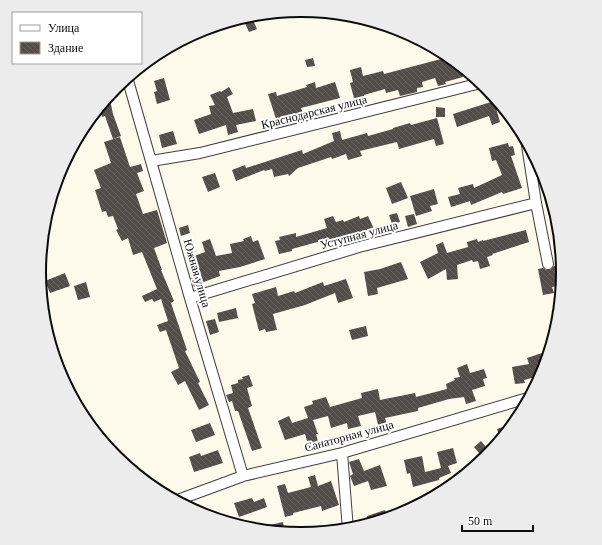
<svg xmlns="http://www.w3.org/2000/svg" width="602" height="545" viewBox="0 0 602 545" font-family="Georgia,serif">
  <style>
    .building { fill: url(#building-back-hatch) }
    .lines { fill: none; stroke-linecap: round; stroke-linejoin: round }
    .minor-casing { stroke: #3f3f3f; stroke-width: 12 }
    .minor { stroke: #fff; stroke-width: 10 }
    .labels { text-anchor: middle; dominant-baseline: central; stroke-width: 4; stroke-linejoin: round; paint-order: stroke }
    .street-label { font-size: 12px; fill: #0c0c0c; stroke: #fff }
    .rim { fill: none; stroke: #0c0c0c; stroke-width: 2 }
  </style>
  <defs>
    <pattern id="building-back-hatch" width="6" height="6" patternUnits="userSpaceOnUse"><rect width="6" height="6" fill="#534d49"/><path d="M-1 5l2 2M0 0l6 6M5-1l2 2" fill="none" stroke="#67625f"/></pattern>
  </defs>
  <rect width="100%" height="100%" fill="#fdfaec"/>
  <path class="building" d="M253,20L257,29L249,32L245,23Z
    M438,49L447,54L459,65L463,77L445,82L446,84L438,86L435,78L422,82L423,87L417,88V92L400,96L398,90L386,93L385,89L364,95L365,99L355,102L350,83L353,82L350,70L361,67L363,76L383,71L384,74L441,59Z
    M313,58L315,66L307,67L305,60Z
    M164,78L170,100L157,104L154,92L157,91L154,81Z
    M315,82L316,88L335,82L340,98L301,108L305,118L296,122L293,114L276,119L268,94L276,92L277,96L307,87L306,85Z
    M229,87L233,94L227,97L233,113L253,109L256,121L236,125L238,132L228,135L226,125L199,134L194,120L211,114L209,106L215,105L210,95L220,91L221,92Z
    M109,95L113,114L121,136L113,139L105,116L102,117L99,107Z
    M494,101L500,122L492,125L489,116L457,127L453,114Z
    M436,107L445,108V117H436Z
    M437,118L444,144L436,146L434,139L399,149L397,142L360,151L362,156L348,160L346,154L332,159L331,157L298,168L289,176L288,174L274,177L272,169L265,171L264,170L236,181L232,170L245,165L246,168L302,150L303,154L334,141L332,133L340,131L342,140L367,133L368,136L393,129V128L410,123L411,125Z
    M173,131L177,144L162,148L159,135Z
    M120,137L130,167L141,164L143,171L137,173L144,191L136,194L143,214L157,210L167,243L154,248L162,270H161L174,301L171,303L187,350L185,351L200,382L198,383L209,405L199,410L185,381L178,385L171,372L179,368L166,330L160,332L157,325L168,321L161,299L154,302L152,299L145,302L142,296L157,289L142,252L133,255L128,238L122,241L116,230L118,229L113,216L108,217L106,211L102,212L95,190L101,188L94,170L111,163L104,142Z
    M508,143L509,147L513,146L515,155L511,156L522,188L503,194L502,192L471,205L470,201L451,207L448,197L460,194L458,188L473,184L474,188L502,175L496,160L492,161L489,148Z
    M215,173L220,187L208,192L202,177Z
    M401,182L408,198L392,204L386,188Z
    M434,189L438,204L430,206L432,211L416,216L410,196Z
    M397,213L400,222L392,224L389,215Z
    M414,214L417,224L408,227L405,216Z
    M333,216L336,222L343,220L344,222L359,216L360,219L368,216L374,229L356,236L358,241L351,243L349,235L329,242L330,245L323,247L321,241L292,249V251L279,254L275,241L280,240L279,237L296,233V237L327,228L324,219Z
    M188,225L190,233L181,236L179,228Z
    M526,230L529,242L492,254L493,255L487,257L490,266L480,269L478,261L473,262L472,260L457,265L458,279L447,280L446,269L428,279L420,262L438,253L436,245L443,242L447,253L468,247L467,242L477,239L478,242L483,240V241Z
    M251,236L253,242L258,240L265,259L240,267L219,271L220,276L201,283L202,285L194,287L191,278L196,277L189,258L205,252L202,242L210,239L216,256L232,253L230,244L244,241L243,239Z
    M401,262L408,279L377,288L378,294L368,296L364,272L380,269Z
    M563,264L564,273L562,285L552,287L554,293L543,295L538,269L543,268L546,270H550L554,266Z
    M65,273L70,286L50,293L45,281Z
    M346,279L353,298L338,303L335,293L305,305L273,314L277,330L266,332L265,329L259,331L252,304L255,303L252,294L276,287L278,296L294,291L295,293L323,282L324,286Z
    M86,282L90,297L78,300L74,286Z
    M236,308L238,318L219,322L217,313Z
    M215,319L219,332L210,335L206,321Z
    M366,326L368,336L352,340L349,330Z
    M542,353L544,358L549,356L543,375L524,380L525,383L515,384L512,367L529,364L527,358Z
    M467,364L470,373L484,369L487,378L483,379L485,386L472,390L476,401L466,404L464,397L449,399L418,408V411L385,418L389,431L380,433L375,412L358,416L361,426L348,429L347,423L331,428L328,416L313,420L318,434H316L320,449L310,451L305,434L285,440L278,421L289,416L292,423L308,418L304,407L313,404L312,401L326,397L330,407L362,398L361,393L378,389L380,400L415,393L416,397L447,389L446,384L455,380L454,378L460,377L457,368Z
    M249,375L253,386L247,388L252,406L248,408L262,448L252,451L238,411H235L232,401L229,402L226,395L233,393L231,385L238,383V380L243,379L242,377Z
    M210,423L215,435L196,442L191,430Z
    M515,423L505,436L501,441L497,429Z
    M481,441L491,453L485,460L474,447Z
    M453,448L457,463L448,466L451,473L439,478V480L413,487L410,473L407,474L404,460L422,456L425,472L441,468L437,452Z
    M218,450L223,463L194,472L189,457L200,453L201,456Z
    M359,459L364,471L380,465L387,486L371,490L368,481L354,486L350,476L353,474L349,462Z
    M315,475L318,486L331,481L339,505L322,511L321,506L293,513V515L285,517L277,486L285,484L288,493L311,487L308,477Z
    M252,498L254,502L264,498L267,507L239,517L234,503Z
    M385,510L388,518L370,524L367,516Z
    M283,522L285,533L253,530V529Z"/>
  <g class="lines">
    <g class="minor-casing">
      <path id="minor" d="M127,77L190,298L243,476
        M526,139L536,203L548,264
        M151,161L200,153L481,83
        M190,298L359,247L536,203
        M342,453L348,530
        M175,501L243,476L342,453L531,397"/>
    </g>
    <use href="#minor" class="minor"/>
  </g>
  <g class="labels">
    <g class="street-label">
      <text transform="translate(314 112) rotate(-14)">Краснодарская улица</text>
      <text transform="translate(359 235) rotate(-15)">Уступная улица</text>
      <text transform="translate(197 273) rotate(74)">Южная улица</text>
      <text transform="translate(349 436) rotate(-15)">Санаторная улица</text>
    </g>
  </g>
  <path d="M0 0H602V545H0ZM46 272a255 255 0 1 1 510 0a255 255 0 1 1-510 0Z" fill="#ececec" fill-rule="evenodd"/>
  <path class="rim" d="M46 272a255 255 0 1 1 510 0a255 255 0 1 1-510 0Z"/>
  <rect x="12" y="12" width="130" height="52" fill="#ffffff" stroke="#9e9e9e"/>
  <rect x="20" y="25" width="20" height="6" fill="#ffffff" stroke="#9e9e9e"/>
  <text x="48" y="32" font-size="12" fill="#0c0c0c">Улица</text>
  <rect x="20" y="42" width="20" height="12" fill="url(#building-back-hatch)" stroke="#9e9e9e"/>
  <text x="48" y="52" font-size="12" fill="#0c0c0c">Здание</text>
  <path d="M462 525v6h71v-6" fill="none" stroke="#0c0c0c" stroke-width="2"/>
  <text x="468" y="525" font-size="12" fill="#0c0c0c" stroke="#ffffff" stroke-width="3" paint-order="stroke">50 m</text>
</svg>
